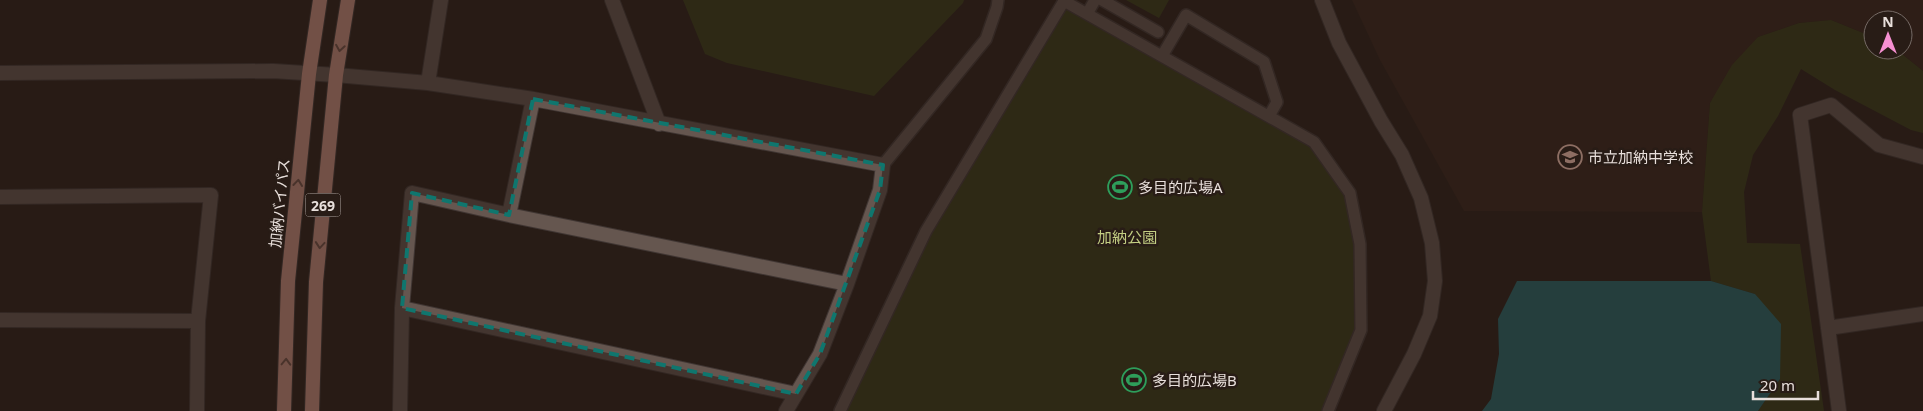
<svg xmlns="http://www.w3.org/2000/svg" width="1923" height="411" viewBox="0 0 1923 411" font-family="'Noto Sans','Noto Sans JP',sans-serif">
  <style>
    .built { fill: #352219 }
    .green { fill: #363b15 }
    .water { fill: #23696d }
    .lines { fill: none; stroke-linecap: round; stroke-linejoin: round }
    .service-casing { stroke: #403633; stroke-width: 14 }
    .minor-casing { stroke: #403633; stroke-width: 16 }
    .tertiary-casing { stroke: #403633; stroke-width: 16 }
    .trunk-casing { stroke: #403633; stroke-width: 16 }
    .service { stroke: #65564f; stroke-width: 11 }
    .minor { stroke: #65564f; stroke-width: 14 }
    .tertiary { stroke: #65564f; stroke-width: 14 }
    .trunk { stroke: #cd9080; stroke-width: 14 }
    .oneway { stroke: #725046 }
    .marked { fill: none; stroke: #0f766e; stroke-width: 4; stroke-dasharray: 10 6; stroke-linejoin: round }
    .labels { text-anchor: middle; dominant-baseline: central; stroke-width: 5; stroke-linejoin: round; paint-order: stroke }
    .shield { fill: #281c16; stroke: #aea4a0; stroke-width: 1 }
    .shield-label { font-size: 14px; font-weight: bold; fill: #e8dfdb }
    .poi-label { font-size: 15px; fill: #e8dfdb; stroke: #281c16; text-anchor: start }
    .street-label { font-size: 15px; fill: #e8dfdb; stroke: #281c16 }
    .park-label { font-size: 15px; fill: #c3ce83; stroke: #281c16 }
  </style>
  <rect width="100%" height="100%" fill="#281c16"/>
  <path class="built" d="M1352,0H1923V71L1897,50H1903V20H1873V37L1831,20L1799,23L1758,37L1710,103L1702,212L1464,211L1380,60Z"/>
  <path class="green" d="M683,0H964L963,3L874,96L727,63L705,54Z
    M1126,0H1169L1159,18Z
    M1064,1L1314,142L1350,193L1360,244L1361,330L1328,411H840L926,230Z
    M1831,20L1873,37V50H1897L1923,71V133L1911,130L1835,90L1801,69L1778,116L1753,155L1744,192L1747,243L1800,244L1824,411H1758L1780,379L1755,294L1711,281L1702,212L1710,103L1732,65L1758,37L1799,23Z"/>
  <path class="water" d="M1517,281H1711L1755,294L1781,324L1780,379L1758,411H1482L1491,399L1499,354L1498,319Z"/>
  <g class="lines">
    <g class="service-casing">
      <path id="service" d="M1102,0L1158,32
        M1087,14L1095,0
        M1162,56L1186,15L1264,62L1277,102L1269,116
        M883,165L986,39L997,7L998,0
        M840,411L926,231L1064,1L1314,142L1350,193L1360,244L1361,330L1328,411"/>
    </g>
    <g class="minor-casing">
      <path id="minor" d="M612,0L659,124
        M336,75L428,83L533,99L883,165L880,190L847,284L820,354L786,411
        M428,83L441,0
        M0,197L211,195L198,321L197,411
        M509,215L533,99
        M402,308L796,394
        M0,320L198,321
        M1828,328L1923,314
        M400,411L402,308L412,193L509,215L847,284
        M1839,411L1800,115L1831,105L1879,145L1923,157"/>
    </g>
    <g class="tertiary-casing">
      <path id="tertiary" d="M1322,0L1339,43L1381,121L1402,155L1421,198L1432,243L1435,281L1430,316L1414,354L1384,411
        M0,73L273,71L336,75"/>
    </g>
    <g class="trunk-casing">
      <path id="trunk" d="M284,411L288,281L309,74L320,0
        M312,411L316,282L336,75L348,0"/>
    </g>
    <use href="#service" class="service"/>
    <use href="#minor" class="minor"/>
    <use href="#tertiary" class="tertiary"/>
    <use href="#trunk" class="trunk"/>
  </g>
  <defs><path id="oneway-chevron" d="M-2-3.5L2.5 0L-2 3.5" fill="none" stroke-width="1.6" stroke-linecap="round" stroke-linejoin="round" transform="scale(1.25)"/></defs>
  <g class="oneway">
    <use href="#oneway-chevron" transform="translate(340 48) rotate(99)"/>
    <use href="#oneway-chevron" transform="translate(298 183) rotate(-84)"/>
    <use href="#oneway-chevron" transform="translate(320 245) rotate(95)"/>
    <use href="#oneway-chevron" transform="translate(286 362) rotate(-88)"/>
  </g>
  <path d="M0 0H1923V411H0ZM533,99L883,165L880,190L820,354L796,394L402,308L412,193L509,215Z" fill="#281c16" fill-opacity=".55" fill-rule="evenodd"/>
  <path class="marked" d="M533,99L883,165L880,190L820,354L796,394L402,308L412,193L509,215Z"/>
  <defs>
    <g id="school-ring" transform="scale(1.25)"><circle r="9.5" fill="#281c16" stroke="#8d6e63" stroke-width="1.5"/><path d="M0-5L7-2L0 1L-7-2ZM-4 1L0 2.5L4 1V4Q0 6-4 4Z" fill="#8d6e63"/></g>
    <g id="stadium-ring" transform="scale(1.25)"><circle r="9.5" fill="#281c16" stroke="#2e9e5b" stroke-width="1.5"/><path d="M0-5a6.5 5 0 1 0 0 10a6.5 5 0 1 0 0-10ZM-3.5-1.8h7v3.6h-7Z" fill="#2e9e5b"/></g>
  </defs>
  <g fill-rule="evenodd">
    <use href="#school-ring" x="1570" y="157"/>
    <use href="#stadium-ring" x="1120" y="187"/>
    <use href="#stadium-ring" x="1134" y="380"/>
  </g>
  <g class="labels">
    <rect class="shield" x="305.5" y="193.5" width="35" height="23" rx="4"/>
    <g class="shield-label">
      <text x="323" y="205">269</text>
    </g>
    <g class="poi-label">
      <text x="1588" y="157">市立加納中学校</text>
      <text x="1138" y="187">多目的広場A</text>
      <text x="1152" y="380">多目的広場B</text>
    </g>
    <g class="street-label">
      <text transform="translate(279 203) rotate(-84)">加納バイパス</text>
    </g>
    <g class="park-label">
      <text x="1127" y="237">加納公園</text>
    </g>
  </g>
  <g transform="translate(1888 35)"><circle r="24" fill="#281c16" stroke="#756a65"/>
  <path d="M0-4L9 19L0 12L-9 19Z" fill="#f590d1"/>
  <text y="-8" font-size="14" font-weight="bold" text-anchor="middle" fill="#e8dfdb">N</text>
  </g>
  <path d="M1753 391v8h65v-8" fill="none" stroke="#e8dfdb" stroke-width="2.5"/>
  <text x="1760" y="391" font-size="15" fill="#e8dfdb" stroke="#281c16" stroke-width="4" paint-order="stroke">20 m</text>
</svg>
